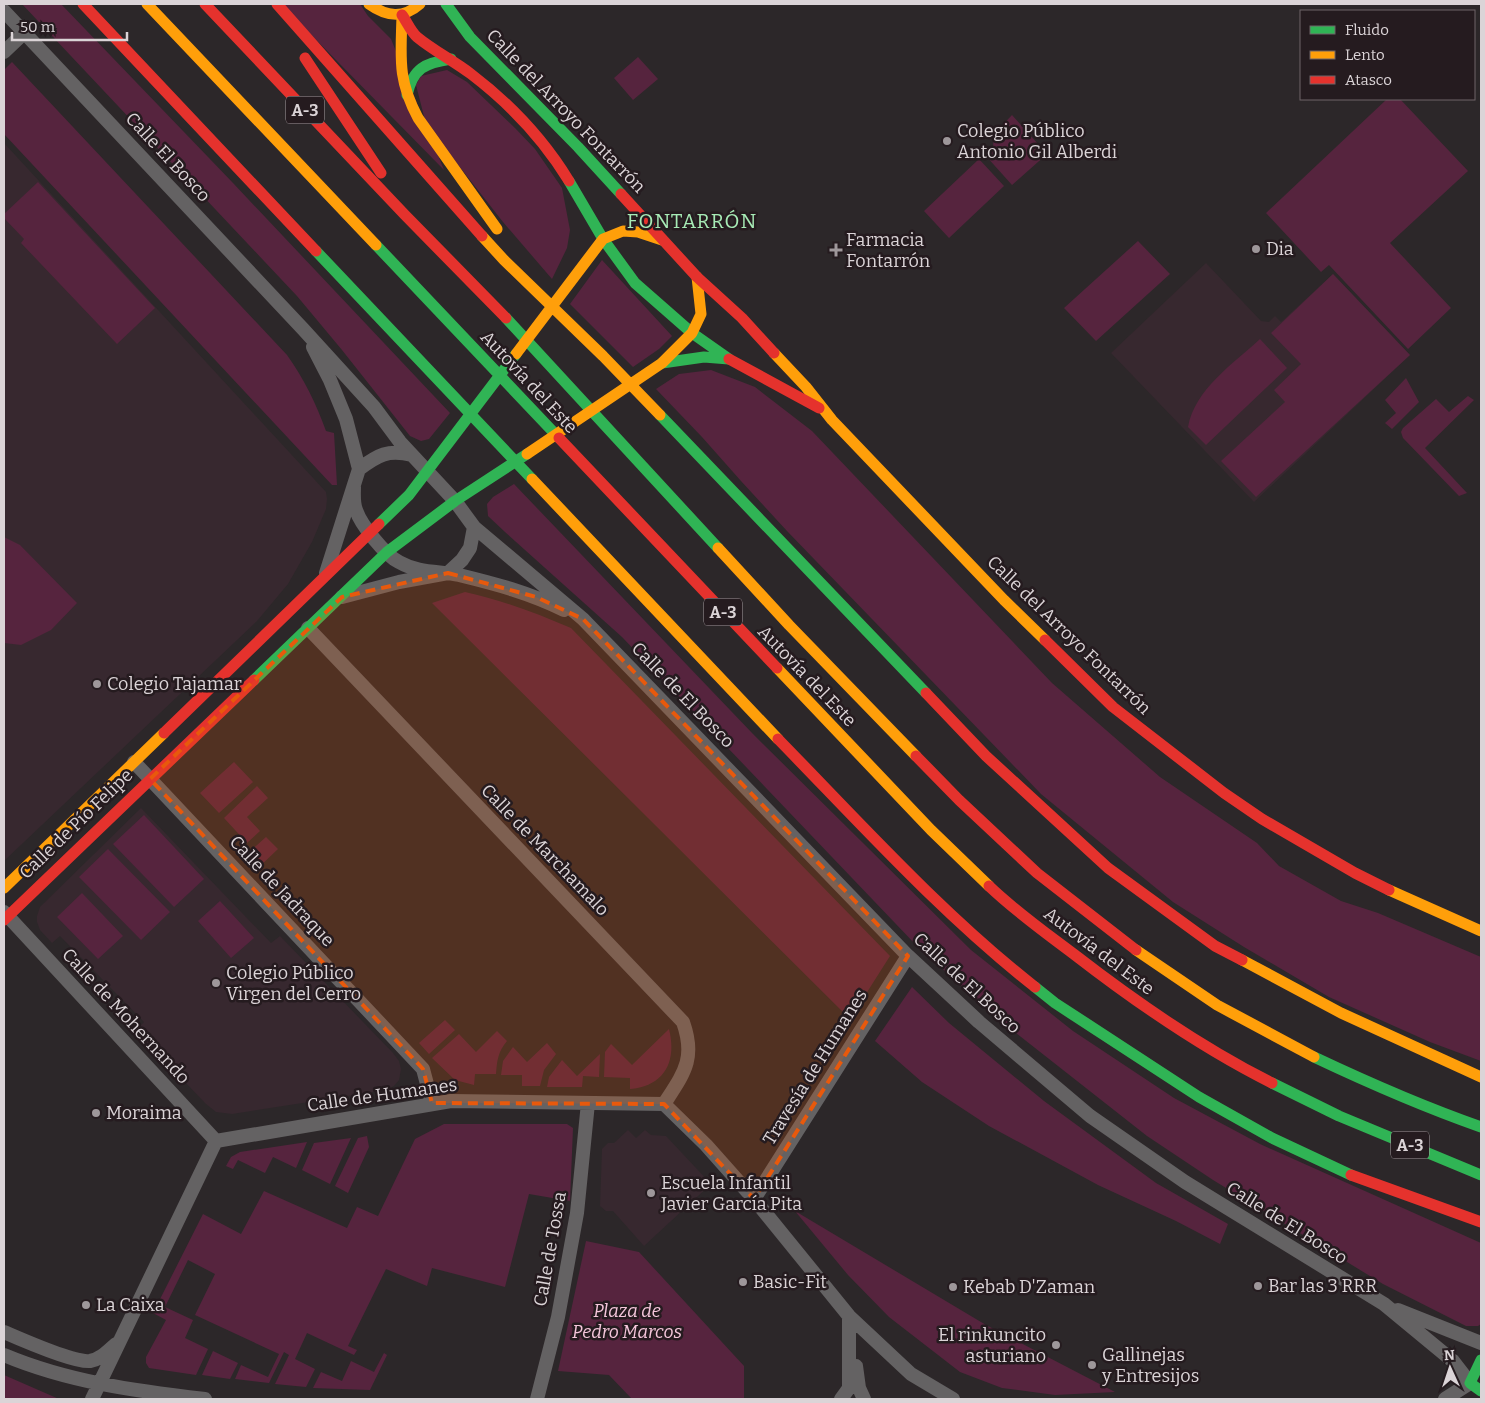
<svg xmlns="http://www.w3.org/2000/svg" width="1485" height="1403" viewBox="0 0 1485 1403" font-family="Bitter,serif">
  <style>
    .built { fill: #37282f }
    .green { fill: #56243e }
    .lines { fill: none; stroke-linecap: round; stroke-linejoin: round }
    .street { stroke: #646263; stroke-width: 14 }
    .fast { stroke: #30b455; stroke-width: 11 }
    .slow { stroke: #ff9f0a; stroke-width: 11 }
    .jam { stroke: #e5322d; stroke-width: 11 }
    .marked { fill: #e8590c; fill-opacity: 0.2; stroke: #e8590c; stroke-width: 4; stroke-dasharray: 10 6; stroke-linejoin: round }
    .poi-dot { fill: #9e979a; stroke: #251b1f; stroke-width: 2 }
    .labels { text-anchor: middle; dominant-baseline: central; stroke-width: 5; stroke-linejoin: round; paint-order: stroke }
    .shield { fill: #251b1f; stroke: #a49ca0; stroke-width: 1 }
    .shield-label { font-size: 16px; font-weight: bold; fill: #dbd4d7 }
    .street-label { font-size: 18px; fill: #dbd4d7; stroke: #251b1f }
    .poi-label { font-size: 18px; fill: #dbd4d7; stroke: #251b1f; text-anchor: start }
    .park-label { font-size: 18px; font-style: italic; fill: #f5c6db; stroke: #251b1f }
    .quarter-label { font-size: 20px; letter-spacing: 1px; fill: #a7ebb6; stroke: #251b1f }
  </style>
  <rect width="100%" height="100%" fill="#2c2729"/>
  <path class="built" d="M4,143L326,492L327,499L326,509L312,542L288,584L257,621L4,861Z
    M1206,263L1261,321L1269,322L1275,316L1281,322L1333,274L1410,355L1254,502L1111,353Z
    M141,808L271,943L280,936L393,1053L399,1061L401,1069L399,1080L394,1086L386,1090L232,1114L216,1112L206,1104L136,1031L144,1022L60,936L52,943L40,930L37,922V916L40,907Z
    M628,1130L636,1138L645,1130L651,1135L666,1136L711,1184L644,1246L613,1211H606L600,1206L602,1149L608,1143H614Z"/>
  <path class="green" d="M22,4H61L233,183L450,413L429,439L421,441L410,436L342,350L297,296Z
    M281,4H360L368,16L391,39L444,170Z
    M638,57L658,79L633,100L614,78Z
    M12,62L287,355C304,379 316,403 326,431L334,433L337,485H332L4,134V70Z
    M447,70L467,82L515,128L535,149L562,188L570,230L567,248L552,279L503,222L426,124L416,85L421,76Z
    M1387,99H1400L1468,171L1390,243L1451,308L1408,349L1329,265L1321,272L1266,213Z
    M1012,115L1047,154L1012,185L986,156L993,147L994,134Z
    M979,159L1004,186L949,238L924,211Z
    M38,182L155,308L117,344L21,243L24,239L4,218V214Z
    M1138,241L1170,274L1096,341L1064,308Z
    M602,260L672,336L659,349L633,367L570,304Z
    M1333,274L1410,355L1256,497L1221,461L1285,402L1274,390L1301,364L1271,333Z
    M1260,339L1287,368L1206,445L1188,427C1195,389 1233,364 1260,339Z
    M711,370L755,387L812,431L1052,683L1160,777L1257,843L1279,866L1341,901L1378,913L1481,957V1061L1430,1042L1329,997L1244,947L1173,902L1041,794L787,531L741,481L702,437L656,389L679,374Z
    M1406,378L1419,402L1392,429L1385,423L1396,413L1385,400Z
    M1468,396L1474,400L1425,448L1467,493L1459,496L1403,438L1401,432L1403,428L1436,399L1449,412Z
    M514,484L753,734L971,950L1073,1031L1174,1098L1260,1144L1481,1243V1324L1478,1326H1466L1383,1284L1213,1180L1147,1136L1002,1022L916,945L622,637L505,532L488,516L487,504L493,497Z
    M4,537L20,545L77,603L51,630L21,645L4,643Z
    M465,592C502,600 536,613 571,628L890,956L850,1019L432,603Z
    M234,762L253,782L219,813L200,793Z
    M257,786L268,798L247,817L260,831L247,843L224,818Z
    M144,815L204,879L174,907L113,844Z
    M266,837L278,849L257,869L245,856Z
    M108,849L170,912L141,940L79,877Z
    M82,893L123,936L98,959L57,917Z
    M220,901L254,938L231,958L198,921Z
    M912,987L949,1023L1044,1101L1156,1183L1228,1224L1220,1244L1176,1221L1098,1185L989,1126L922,1082L875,1041Z
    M445,1020L455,1030L429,1054L419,1043Z
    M669,1029C677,1061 665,1086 630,1089V1078L604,1077L605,1052L611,1044L632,1065Z
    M497,1031L507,1041C498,1052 497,1060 496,1074H475L474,1085L455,1080L432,1058L459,1034L476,1052Z
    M547,1043L556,1054L544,1070L540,1086H522V1075H501L503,1061L513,1047L527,1062Z
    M600,1054L599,1077L583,1076L582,1087H547L549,1077L562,1060L577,1076Z
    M444,1124H567L573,1128L570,1201L529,1194L505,1287L432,1268L427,1286L386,1269L348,1346L357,1350L354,1355L307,1333L295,1359L315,1369L306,1387L275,1384L289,1355L284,1352L269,1383L235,1379L241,1365L268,1377L279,1354L195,1315L215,1274L188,1260L165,1307L193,1320L185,1338L208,1349L196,1375L149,1368L146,1363V1357L166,1320L153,1313L203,1214L241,1234L264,1191L347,1228L357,1207L378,1216L415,1139Z
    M367,1136L369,1147L348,1193L335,1186L358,1138Z
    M351,1138L330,1184L302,1170L314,1143Z
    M307,1142L296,1168L273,1157L265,1173L238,1160L233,1169L226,1166L231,1157L240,1152Z
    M795,1211L986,1325L1115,1392L1055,1395L1002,1388L960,1372L889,1317L848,1275Z
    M586,1241L639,1252L744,1366V1399H632L609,1375L558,1371Z
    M213,1351L238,1363L230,1379L202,1375Z
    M384,1353L387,1355L370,1390L313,1388L321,1372L342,1381L351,1361L374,1372Z
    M4,1375L59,1399H4Z"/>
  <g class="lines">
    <path class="street" d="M4,11L303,329L374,407L400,442L455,501L474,527L583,619L908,956L979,1022L1090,1116L1185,1182L1384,1304L1453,1361L1470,1383L1445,1399
      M4,52L24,33
      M313,347L330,380L346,419L359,469
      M354,487C354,494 353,503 356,510C361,525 385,555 399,562C418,573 439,571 459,575C496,584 530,593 564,610
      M326,573L359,469C378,455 388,449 412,455
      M342,597L399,582L448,573L462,560L470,548L474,527
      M308,628L683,1022C696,1059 684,1073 664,1104
      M134,762L423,1069L432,1103
      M4,912L216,1141
      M754,1199L908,956
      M1398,1310L1481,1343
      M4,1332C20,1339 75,1363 90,1361C101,1359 108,1351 116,1344
      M4,1355C68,1382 136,1391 205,1399
      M856,1366L859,1388L864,1399
      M92,1399L216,1141L451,1101L664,1104L706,1145L754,1199L849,1316L911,1374L953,1399
      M537,1399L558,1317L577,1213L588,1103
      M841,1399L849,1388V1316"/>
    <path class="fast" d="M446,4L470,37L578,147L621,194
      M407,95C413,68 425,63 451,59
      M569,181L603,239L635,283L692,333L729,359
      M376,245L559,438
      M316,251L532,479
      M506,318L718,548
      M662,363L704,357L729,359
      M660,415L926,693
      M379,524L409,495L516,354
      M254,680L387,552L455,501L527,454
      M1035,987L1055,1003L1199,1097L1272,1138L1351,1175
      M1314,1057C1369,1083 1424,1107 1481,1127
      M1272,1083L1339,1116L1481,1175
      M1481,1360L1470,1383L1481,1391"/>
    <path class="slow" d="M147,4L376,245
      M369,4C387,17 403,19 420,4
      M402,15C401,57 397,79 418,118L497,229
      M482,236L504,260L603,356L660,415
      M774,353L806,387L832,420L1004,600L1045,640
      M516,354L603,239L623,231L638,232L662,240
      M527,454L662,363L692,333L701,314L697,277
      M532,479L778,739
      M718,548L789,625L916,756
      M777,668L931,830L989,886
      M4,888L164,733
      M1389,890L1481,931
      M1136,950L1217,1005L1314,1057
      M1242,960L1341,1013L1481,1077"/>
    <path class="jam" d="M83,4L316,251
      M205,4L405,215L506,318
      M277,4L482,236
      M402,15C407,22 411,32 417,37C434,51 454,61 471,74C509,103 544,140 569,181
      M305,58L381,173
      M621,194L697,277L742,318L774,353
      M729,359L819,408
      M559,438L777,668
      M1045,640L1113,707L1224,793L1262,819L1355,873L1389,890
      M926,693L986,756L1108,868L1215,946L1242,960
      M164,733L379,524
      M778,739C861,824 942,914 1035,987
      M916,756L959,800L1037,873L1136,950
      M989,886C1016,912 1046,933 1075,955C1137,1003 1202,1048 1272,1083
      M4,920L254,680
      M1351,1175L1481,1222"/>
  </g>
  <path class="marked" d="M448,573L536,597L583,619L908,956L754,1199L664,1104L432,1103L423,1069L150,779L342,597Z"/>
  <g class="poi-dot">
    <circle cx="947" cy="141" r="5"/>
    <circle cx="1256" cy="249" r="5"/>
    <path d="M833.5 242.5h5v5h5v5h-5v5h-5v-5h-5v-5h5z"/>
    <circle cx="97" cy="684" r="5"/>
    <circle cx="216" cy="983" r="5"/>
    <circle cx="96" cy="1113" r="5"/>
    <circle cx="651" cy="1193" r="5"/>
    <circle cx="743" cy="1282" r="5"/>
    <circle cx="1258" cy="1286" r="5"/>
    <circle cx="953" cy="1287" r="5"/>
    <circle cx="86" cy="1305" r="5"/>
    <circle cx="1056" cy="1345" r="5"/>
    <circle cx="1092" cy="1365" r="5"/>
  </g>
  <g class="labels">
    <g class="shield">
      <rect x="286" y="96.5" width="38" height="27" rx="4"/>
      <rect x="704" y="598.5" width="38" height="27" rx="4"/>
      <rect x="1391" y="1131.5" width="38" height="27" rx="4"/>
    </g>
    <g class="shield-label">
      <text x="305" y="110">A-3</text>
      <text x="723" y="612">A-3</text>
      <text x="1410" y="1145">A-3</text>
    </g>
    <g class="street-label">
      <text transform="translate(566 111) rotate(46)">Calle del Arroyo Fontarrón</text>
      <text transform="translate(168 157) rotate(47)">Calle El Bosco</text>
      <text transform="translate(529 382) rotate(47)">Autovía del Este</text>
      <text transform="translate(1069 635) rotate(44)">Calle del Arroyo Fontarrón</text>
      <text transform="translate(807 676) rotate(46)">Autovía del Este</text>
      <text transform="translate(683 695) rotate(46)">Calle de El Bosco</text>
      <text transform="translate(76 824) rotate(-44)">Calle de Pío Felipe</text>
      <text transform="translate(545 850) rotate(46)">Calle de Marchamalo</text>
      <text transform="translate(282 891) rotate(47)">Calle de Jadraque</text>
      <text transform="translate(1099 951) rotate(37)">Autovía del Este</text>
      <text transform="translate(967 983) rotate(43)">Calle de El Bosco</text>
      <text transform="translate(126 1016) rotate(47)">Calle de Mohernando</text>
      <text transform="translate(815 1067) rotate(-58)">Travesía de Humanes</text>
      <text transform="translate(382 1095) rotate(-8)">Calle de Humanes</text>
      <text transform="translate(1287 1223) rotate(32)">Calle de El Bosco</text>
      <text transform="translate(550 1249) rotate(-80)">Calle de Tossa</text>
    </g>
    <g class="poi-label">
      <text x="957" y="131">Colegio Público<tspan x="957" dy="21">Antonio Gil Alberdi</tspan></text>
      <text x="846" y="240">Farmacia<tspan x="846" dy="21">Fontarrón</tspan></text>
      <text x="1266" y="249">Dia</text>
      <text x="107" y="684">Colegio Tajamar</text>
      <text x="226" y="973">Colegio Público<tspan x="226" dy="21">Virgen del Cerro</tspan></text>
      <text x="106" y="1113">Moraima</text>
      <text x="661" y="1183">Escuela Infantil<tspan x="661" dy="21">Javier García Pita</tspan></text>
      <text x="753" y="1282">Basic-Fit</text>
      <text x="1268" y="1286">Bar las 3 RRR</text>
      <text x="963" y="1287">Kebab D'Zaman</text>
      <text x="96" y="1305">La Caixa</text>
      <text x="1046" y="1335" text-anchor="end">El rinkuncito<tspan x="1046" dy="21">asturiano</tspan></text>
      <text x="1102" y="1355">Gallinejas<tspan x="1102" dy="21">y Entresijos</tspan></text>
    </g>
    <g class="park-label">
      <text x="627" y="1311">Plaza de<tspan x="627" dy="21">Pedro Marcos</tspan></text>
    </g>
    <g class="quarter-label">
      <text x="692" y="221">FONTARRÓN</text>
    </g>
  </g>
  <rect width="1485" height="1403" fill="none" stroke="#dbd4d7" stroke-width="10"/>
  <rect x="1300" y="10" width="175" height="90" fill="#251b1f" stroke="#6e6569"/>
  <rect x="1310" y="26" width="25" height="8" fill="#30b455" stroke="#6e6569"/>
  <text x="1345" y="35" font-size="15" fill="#dbd4d7">Fluido</text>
  <rect x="1310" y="51" width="25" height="8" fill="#ff9f0a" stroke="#6e6569"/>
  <text x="1345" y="60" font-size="15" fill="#dbd4d7">Lento</text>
  <rect x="1310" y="76" width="25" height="8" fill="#e5322d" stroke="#6e6569"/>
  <text x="1345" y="85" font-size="15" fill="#dbd4d7">Atasco</text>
  <g transform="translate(1450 1368) rotate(357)" stroke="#251b1f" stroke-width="4" paint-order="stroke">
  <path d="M0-4L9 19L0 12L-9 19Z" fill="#dbd4d7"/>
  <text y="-8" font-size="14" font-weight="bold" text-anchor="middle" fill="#dbd4d7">N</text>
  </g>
  <path d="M12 32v8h115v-8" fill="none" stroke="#dbd4d7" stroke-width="2.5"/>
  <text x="20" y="32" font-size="15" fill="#dbd4d7" stroke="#251b1f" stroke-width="4" paint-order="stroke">50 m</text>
</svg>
